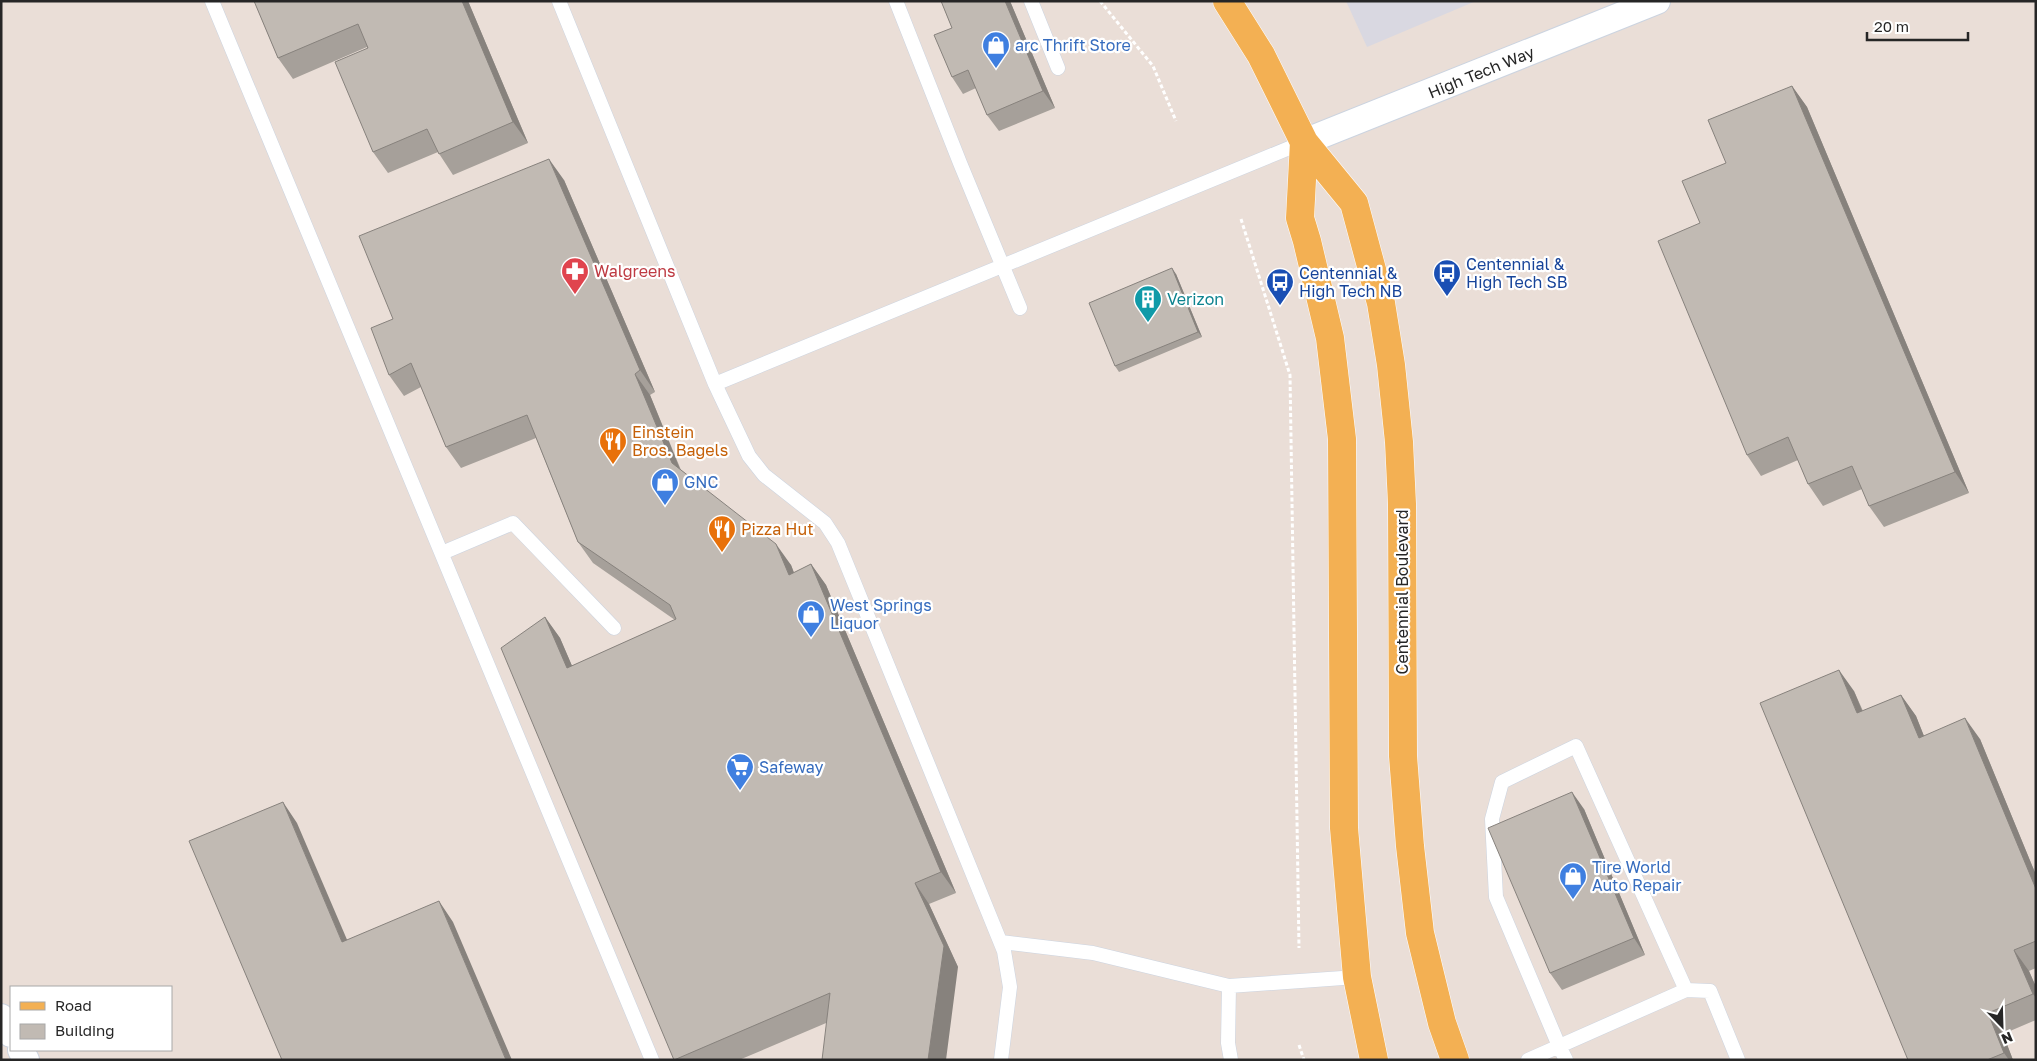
<svg xmlns="http://www.w3.org/2000/svg" width="2037" height="1061" viewBox="0 0 2037 1061" font-family="'Golos Text',sans-serif">
  <style>
    .industrial { fill: #d9d8e1 }
    .lines { fill: none; stroke-linecap: round; stroke-linejoin: round }
    .service-casing { stroke: #ccd4e0; stroke-width: 15 }
    .minor-casing { stroke: #ccd4e0; stroke-width: 28 }
    .primary-casing { stroke: #fff; stroke-width: 29 }
    .path { stroke: #fff; stroke-width: 3; stroke-dasharray: 4 2.5; stroke-linecap: butt }
    .service { stroke: #fff; stroke-width: 14 }
    .minor { stroke: #fff; stroke-width: 26 }
    .primary { stroke: #f3b053; stroke-width: 28 }
    .wall { fill: #a6a09a }
    .shaded-wall { fill: #87827d }
    .building { fill: #c1bab3; stroke: #87827d }
    .labels { text-anchor: middle; dominant-baseline: central; stroke-width: 4.5; stroke-linejoin: round; paint-order: stroke }
    .shop-label { font-size: 16px; fill: #366cbe; stroke: #fff; text-anchor: start }
    .street-label { font-size: 16px; fill: #262626; stroke: #fff }
    .transit-label { font-size: 16px; fill: #164399; stroke: #fff; text-anchor: start }
    .health-label { font-size: 16px; fill: #be3a42; stroke: #fff; text-anchor: start }
    .culture-label { font-size: 16px; fill: #0d838f; stroke: #fff; text-anchor: start }
    .food-label { font-size: 16px; fill: #c56008; stroke: #fff; text-anchor: start }
  </style>
  <rect width="100%" height="100%" fill="#eaded7"/>
  <path class="industrial" d="M1346,1H1476L1367,47Z"/>
  <g class="lines">
    <g class="service-casing">
      <path id="service" d="M212,1L652,1060
        M559,1L715,384L749,456L764,475L825,523L838,543L1004,951L1010,987L1001,1060
        M896,1L960,163L1020,308
        M1031,1L1058,68
        M715,384L1304,142
        M442,553L513,523L614,628
        M1001,942L1093,953L1229,986L1357,977
        M1229,986L1228,1043L1231,1060
        M1686,990L1710,991L1738,1060
        M1528,1060L1686,990L1576,746L1502,782L1492,819L1496,897L1559,1046L1566,1060"/>
    </g>
    <g class="minor-casing">
      <path id="minor" d="M1304,142L1657,1
        M1,1017L11,1034
        M21,1050L26,1060"/>
    </g>
    <g class="primary-casing">
      <path id="primary" d="M1227,1L1261,55L1304,142L1354,203L1381,303L1391,365L1399,442L1402,504L1403,756L1410,846L1420,933L1442,1023L1455,1060
        M1304,142L1300,218L1307,241L1330,338L1342,439L1344,828L1357,977L1374,1060"/>
    </g>
    <path class="path" d="M1100,1L1153,66L1176,121
      M1241,219L1290,375L1299,948
      M1299,1045L1304,1060"/>
    <use href="#service" class="service"/>
    <use href="#minor" class="minor"/>
    <use href="#primary" class="primary"/>
  </g>
  <path class="wall" d="M254,1H468L528,143L453,175L438,152L388,173L373,152L367,47L293,79L278,58Z
    M941,1H1010L1055,108L999,131L987,115L976,88L963,94L952,77V28Z
    M1792,86L1807,107L1969,493L1884,527L1869,506L1862,489L1823,506L1808,484L1798,460L1761,476L1747,455L1700,223Z
    M564,180L655,392L650,395L681,470L791,565L794,573L811,564L826,585L956,893L929,904L958,967L739,1060H674L545,617L560,638L572,666L675,620L593,563L578,542L536,438L461,468L446,447L421,387L404,396L389,375L393,319Z
    M1176,274L1202,337L1119,372L1115,366Z
    M1854,691L1863,711L1901,695L1916,716L1924,736L1980,739L2036,875V968L2029,971L2036,987V1020L2003,1034L2013,1060H1908Z
    M1584,809L1645,955L1562,990L1550,973Z"/>
  <path class="shaded-wall" d="M462,1H468L528,143L513,122Z
    M1005,1H1010L1055,108L1043,91Z
    M1792,86L1807,107L1969,493L1955,472Z
    M549,159L564,180L655,392L640,370Z
    M1172,268L1176,274L1202,337L1198,332Z
    M635,374L650,395L686,484L672,463Z
    M776,544L791,565L803,596L789,575Z
    M811,564L826,585L956,893L941,872Z
    M545,617L560,638L582,689L567,668Z
    M1839,670L1854,691L1872,735L1857,713Z
    M1901,695L1916,716L1933,759L1919,738Z
    M1965,718L1980,739L2036,875V889Z
    M1572,792L1584,809L1645,955L1634,938Z
    M283,802L297,823L357,963L342,942Z
    M915,883L929,904L958,967L946,1060H928Z
    M439,901L453,922L512,1060H506Z
    M2014,950L2029,971L2036,987V998L2033,994Z
    M1988,1013L2003,1034L2013,1060H2009L2004,1053Z"/>
  <path class="building" d="M254,1H462L513,122L439,154L427,129L373,152L335,62L368,48L358,24L278,58Z
    M941,1H1005L1043,91L987,115L968,70L952,77L934,35L952,28Z
    M1792,86L1955,472L1869,506L1852,466L1808,484L1788,437L1747,455L1658,241L1700,223L1682,181L1726,163L1708,120Z
    M549,159L640,370L635,374L672,463L776,544L789,575L811,564L941,872L915,883L944,946L928,1060H822L830,993L674,1060L501,648L545,617L567,668L676,619L670,605L578,542L527,415L446,447L411,363L389,375L371,328L393,319L359,236Z
    M1172,268L1198,332L1115,366L1089,303Z
    M1839,670L1857,713L1901,695L1919,738L1965,718L2036,889V941L2014,950L2033,994L1988,1013L2004,1053L1987,1060H1908L1760,703Z
    M1572,792L1634,938L1550,973L1488,828Z
    M283,802L342,942L439,901L506,1060H282L189,841Z"/>
  <defs>
    <g id="shop-pin" transform="scale(1.4375)"><path d="M0 17L-7.5 6A9.5 9.5 0 1 1 7.5 6Z" fill="#3f7fe0" stroke="#fff"/><path d="M-5-2.5h2.3a2.7 3.5 0 0 1 5.4 0H5L5.5 6h-11ZM-1.5-2.5h3a1.5 2.3 0 0 0-3 0Z" fill="#fff"/></g>
    <g id="pharmacy-pin" transform="scale(1.4375)"><path d="M0 17L-7.5 6A9.5 9.5 0 1 1 7.5 6Z" fill="#e0444e" stroke="#fff"/><path d="M-2-6h4v4h4v4h-4v4h-4v-4h-4v-4h4Z" fill="#fff"/></g>
    <g id="bus-pin" transform="scale(1.4375)"><path d="M0 17L-7.5 6A9.5 9.5 0 1 1 7.5 6Z" fill="#1a4fb4" stroke="#fff"/><path d="M-5-6H5V4H4V6H2V4H-2V6H-4V4H-5ZM-3.5-4V0h7V-4ZM-3.5 1.2v1.5H-2V1.2ZM2 1.2v1.5H3.5V1.2Z" fill="#fff"/></g>
    <g id="building-pin" transform="scale(1.4375)"><path d="M0 17L-7.5 6A9.5 9.5 0 1 1 7.5 6Z" fill="#0f9aa8" stroke="#fff"/><path d="M-4-6H4V6H1V3H-1V6H-4ZM-2.5-4.3h1.7v1.8h-1.7ZM.8-4.3h1.7v1.8H.8ZM-2.5-1h1.7V.8h-1.7ZM.8-1h1.7V.8H.8Z" fill="#fff"/></g>
    <g id="restaurant-pin" transform="scale(1.4375)"><path d="M0 17L-7.5 6A9.5 9.5 0 1 1 7.5 6Z" fill="#e8710a" stroke="#fff"/><path d="M-5-6h1v4h1v-4h1v4h1v-4h1v5L-1.5 .5V6h-2V.5L-5-1ZM5-6V6H3V1.5H1.5Q1.5-4 5-6Z" fill="#fff"/></g>
    <g id="supermarket-pin" transform="scale(1.4375)"><path d="M0 17L-7.5 6A9.5 9.5 0 1 1 7.5 6Z" fill="#3f7fe0" stroke="#fff"/><path d="M-6-5.5h2.5l.6 2H6L4.5 2H-2.5L-4.4-4H-6ZM-1.5 3.2a1.3 1.3 0 1 0 .1 0ZM3 3.2a1.3 1.3 0 1 0 .1 0Z" fill="#fff"/></g>
  </defs>
  <g fill-rule="evenodd">
    <use href="#shop-pin" x="996" y="45"/>
    <use href="#pharmacy-pin" x="575" y="271"/>
    <use href="#bus-pin" x="1447" y="273"/>
    <use href="#bus-pin" x="1280" y="282"/>
    <use href="#building-pin" x="1148" y="299"/>
    <use href="#restaurant-pin" x="613" y="441"/>
    <use href="#shop-pin" x="665" y="482"/>
    <use href="#restaurant-pin" x="722" y="529"/>
    <use href="#shop-pin" x="811" y="614"/>
    <use href="#supermarket-pin" x="740" y="767"/>
    <use href="#shop-pin" x="1573" y="876"/>
  </g>
  <g class="labels">
    <g class="shop-label">
      <text x="1015" y="45">arc Thrift Store</text>
      <text x="684" y="482">GNC</text>
      <text x="830" y="605">West Springs<tspan x="830" dy="18">Liquor</tspan></text>
      <text x="759" y="767">Safeway</text>
      <text x="1592" y="867">Tire World<tspan x="1592" dy="18">Auto Repair</tspan></text>
    </g>
    <g class="street-label">
      <text transform="translate(1481 72) rotate(-22)">High Tech Way</text>
      <text transform="translate(1402 592) rotate(-90)">Centennial Boulevard</text>
    </g>
    <g class="transit-label">
      <text x="1466" y="264">Centennial &amp;<tspan x="1466" dy="18">High Tech SB</tspan></text>
      <text x="1299" y="273">Centennial &amp;<tspan x="1299" dy="18">High Tech NB</tspan></text>
    </g>
    <g class="health-label">
      <text x="594" y="271">Walgreens</text>
    </g>
    <g class="culture-label">
      <text x="1167" y="299">Verizon</text>
    </g>
    <g class="food-label">
      <text x="632" y="432">Einstein<tspan x="632" dy="18">Bros. Bagels</tspan></text>
      <text x="741" y="529">Pizza Hut</text>
    </g>
  </g>
  <rect width="2037" height="1061" fill="none" stroke="#262626" stroke-width="5"/>
  <rect x="10" y="986" width="162" height="65" fill="#ffffff" stroke="#a8a8a8"/>
  <rect x="20" y="1002" width="25" height="8" fill="#f3b053" stroke="#a8a8a8"/>
  <text x="55" y="1011" font-size="15" fill="#262626">Road</text>
  <rect x="20" y="1024" width="25" height="15" fill="#c1bab3" stroke="#a8a8a8"/>
  <text x="55" y="1036" font-size="15" fill="#262626">Building</text>
  <g transform="translate(2002 1026) rotate(157)" stroke="#ffffff" stroke-width="4" paint-order="stroke">
  <path d="M0-4L9 19L0 12L-9 19Z" fill="#262626"/>
  <text y="-8" font-size="14" font-weight="bold" text-anchor="middle" fill="#262626">N</text>
  </g>
  <path d="M1867 32v8h101v-8" fill="none" stroke="#262626" stroke-width="2.5"/>
  <text x="1874" y="32" font-size="15" fill="#262626" stroke="#ffffff" stroke-width="4" paint-order="stroke">20 m</text>
</svg>
